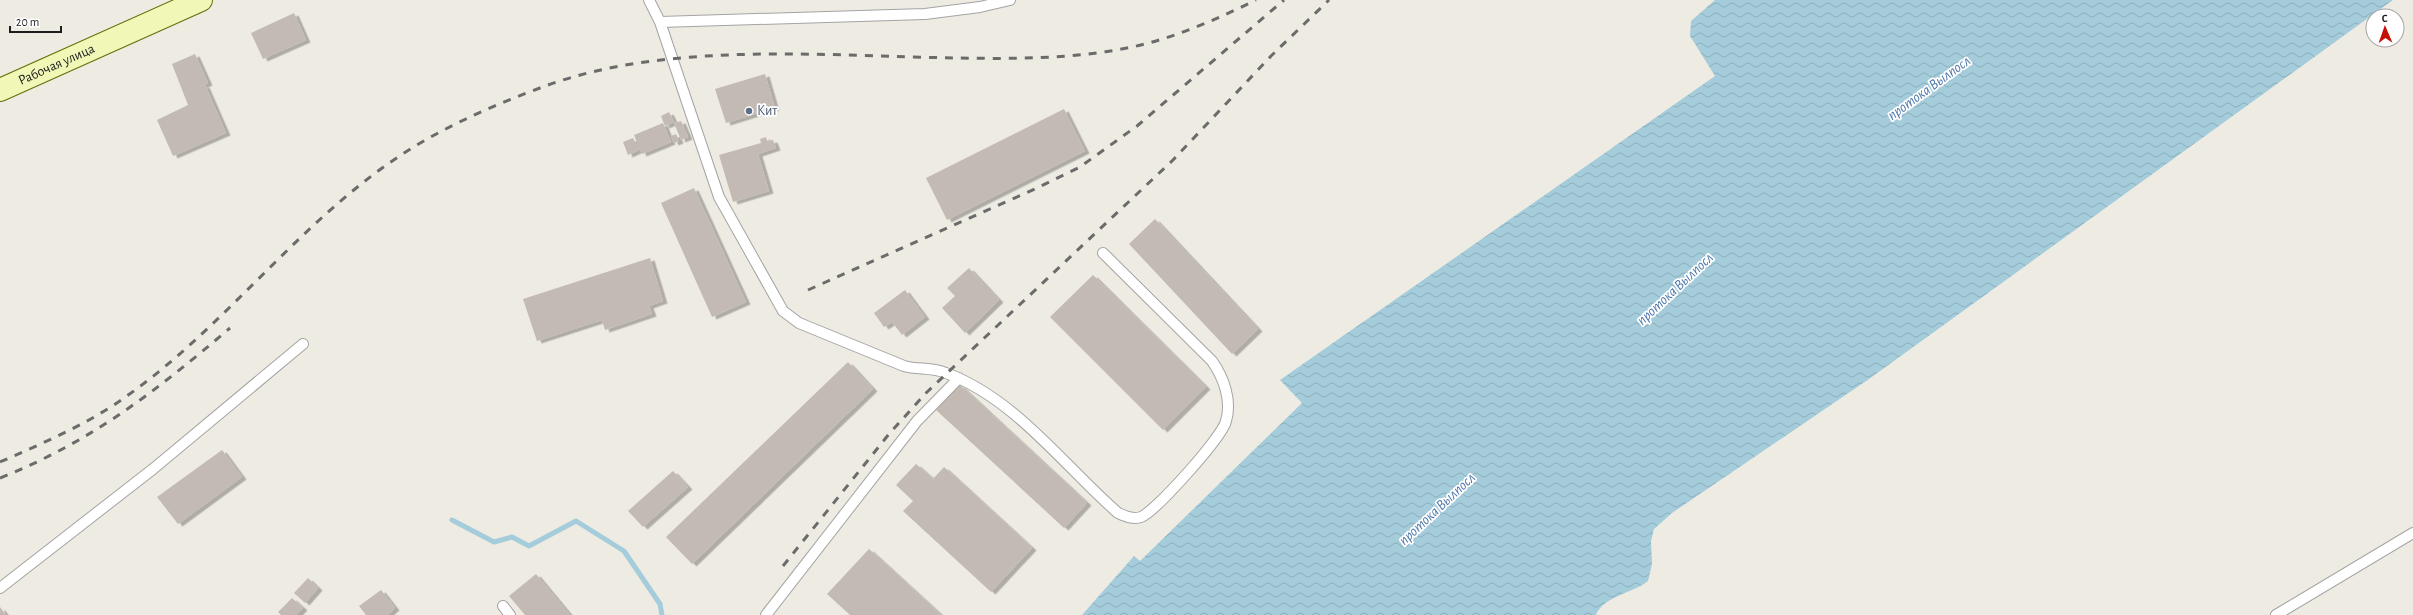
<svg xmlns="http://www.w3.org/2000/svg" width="2413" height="615" viewBox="0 0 2413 615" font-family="'Alegreya Sans',sans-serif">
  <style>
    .water { fill: url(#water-waves) }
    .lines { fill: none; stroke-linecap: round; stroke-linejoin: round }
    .stream { stroke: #a4ccdb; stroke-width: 5 }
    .building { fill: #c2bab3; filter: url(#shadow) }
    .lane-casing { stroke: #a4a4a4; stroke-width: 12 }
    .secondary-casing { stroke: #607008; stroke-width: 24 }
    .lane { stroke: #fff; stroke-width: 10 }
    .secondary { stroke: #f1f7b7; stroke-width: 22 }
    .rail { stroke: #6b6b6b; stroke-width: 3; stroke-dasharray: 8 8; stroke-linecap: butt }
    .service-dot { fill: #5c6f8a; stroke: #fff; stroke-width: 1.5 }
    .labels { text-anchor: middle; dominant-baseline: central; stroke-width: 3.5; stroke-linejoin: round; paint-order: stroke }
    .street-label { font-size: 14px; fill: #1d1d1d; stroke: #fff }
    .service-label { font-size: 14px; fill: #4e5e75; stroke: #fff; text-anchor: start }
    .water-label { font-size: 15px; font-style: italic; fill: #4c76aa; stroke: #fff }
  </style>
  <defs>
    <pattern id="water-waves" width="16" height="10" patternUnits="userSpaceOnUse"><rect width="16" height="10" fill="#a4ccdb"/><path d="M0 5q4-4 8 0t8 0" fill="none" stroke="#8dafbc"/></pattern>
    <filter id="shadow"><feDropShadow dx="4.5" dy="2.5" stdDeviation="0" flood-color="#0004"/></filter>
  </defs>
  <rect width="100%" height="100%" fill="#eeebe3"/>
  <path class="water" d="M1715,0H2393L1869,379L1672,513L1654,529L1651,541L1652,564L1648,581C1633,593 1604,596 1596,615H1082L1134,556L1140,561L1302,403L1280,380L1715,76L1690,36L1691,21Z"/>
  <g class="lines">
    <path class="stream" d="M452,520L494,542L512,537L529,546L576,521L624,551L660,604L662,615"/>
  </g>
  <path class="building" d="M294,13L306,40L263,59L251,33Z
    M195,54L208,83L197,88L205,85L226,133L173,156L157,120L188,105L172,64Z
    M765,74L775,108L726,123L715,89Z
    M1064,109L1085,151L947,220L926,178Z
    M669,112L674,122L665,126L661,116Z
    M681,121L688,137L681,140L674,123Z
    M663,123L671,142L642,154L634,135Z
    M676,134L679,141L674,143L671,136Z
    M766,137L767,141L773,140L776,148L758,154L769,191L733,202L719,155L761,143L760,139Z
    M633,138L639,150L628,155L623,142Z
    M694,188L746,302L712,317L661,203Z
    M1155,219L1258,329L1232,354L1129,244Z
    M650,258L663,301L649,306L652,314L605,330L602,320L537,341L523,299Z
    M969,268L999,300L965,333L942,308L955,296L947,288Z
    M1093,275L1206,387L1163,430L1050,317Z
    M905,290L925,317L902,335L892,322L884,327L874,313Z
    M848,362L873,389L692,564L666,537Z
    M960,385L1087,503L1064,528L936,410Z
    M222,450L242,477L178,524L157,497Z
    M916,464L933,479L944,467L1032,548L991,592L903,511L913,501L896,485Z
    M673,471L688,487L643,527L628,511Z
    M869,549L941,615H850L827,594Z
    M536,574L570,615H525L509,596Z
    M308,578L318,588L305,603L294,593Z
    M381,590L395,608L387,615H366L359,606Z
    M292,598L303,608L296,615H281L278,612Z
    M0,607L6,615H0Z"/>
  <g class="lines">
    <g class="lane-casing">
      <path id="lane" d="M649,0L660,22L925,14L980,7L1010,0
        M660,22L719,197L783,311L799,323L904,366C918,370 932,367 946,373C1016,399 1063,465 1118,513C1125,516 1133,520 1141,517C1156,511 1223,436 1226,421C1232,401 1224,378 1212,361L1103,253
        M0,588L153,469L303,344
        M503,606L510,615
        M766,615L917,421L959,378
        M2276,615L2413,533"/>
    </g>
    <g class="secondary-casing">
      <g id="secondary">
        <path id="s1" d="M0,90L201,0"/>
      </g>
    </g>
    <use href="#lane" class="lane"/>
    <use href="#secondary" class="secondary"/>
    <path class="rail" d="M808,290L1035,189L1080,167L1137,126L1284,0
      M0,462C43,443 86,425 124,398C220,331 290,234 385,166C435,130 491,106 548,85C671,41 828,56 958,58C1016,59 1075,59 1132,47C1175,38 1217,19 1256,0
      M0,478C91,442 156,391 230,328
      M783,566L889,434L926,393L1173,160L1271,56L1329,0"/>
  </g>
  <circle class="service-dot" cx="749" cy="111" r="4"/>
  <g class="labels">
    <g class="street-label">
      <text stroke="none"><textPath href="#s1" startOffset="62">Рабочая улица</textPath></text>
    </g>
    <g class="service-label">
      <text x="757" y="111">Кит</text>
    </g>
    <g class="water-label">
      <text transform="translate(1929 88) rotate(-36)">протока Вылпосл</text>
      <text transform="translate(1675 289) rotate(-43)">протока Вылпосл</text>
      <text transform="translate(1437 509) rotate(-43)">протока Вылпосл</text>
    </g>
  </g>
  <g transform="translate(2385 28) rotate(358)"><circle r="19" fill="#ffffff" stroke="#a5a5a5"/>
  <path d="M0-3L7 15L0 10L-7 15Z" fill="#c40f06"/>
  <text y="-6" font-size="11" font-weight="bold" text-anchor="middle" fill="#1d1d1d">С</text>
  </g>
  <path d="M10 26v6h51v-6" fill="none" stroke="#1d1d1d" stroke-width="2"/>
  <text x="16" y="26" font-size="12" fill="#1d1d1d" stroke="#ffffff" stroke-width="3" paint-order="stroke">20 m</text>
</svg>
